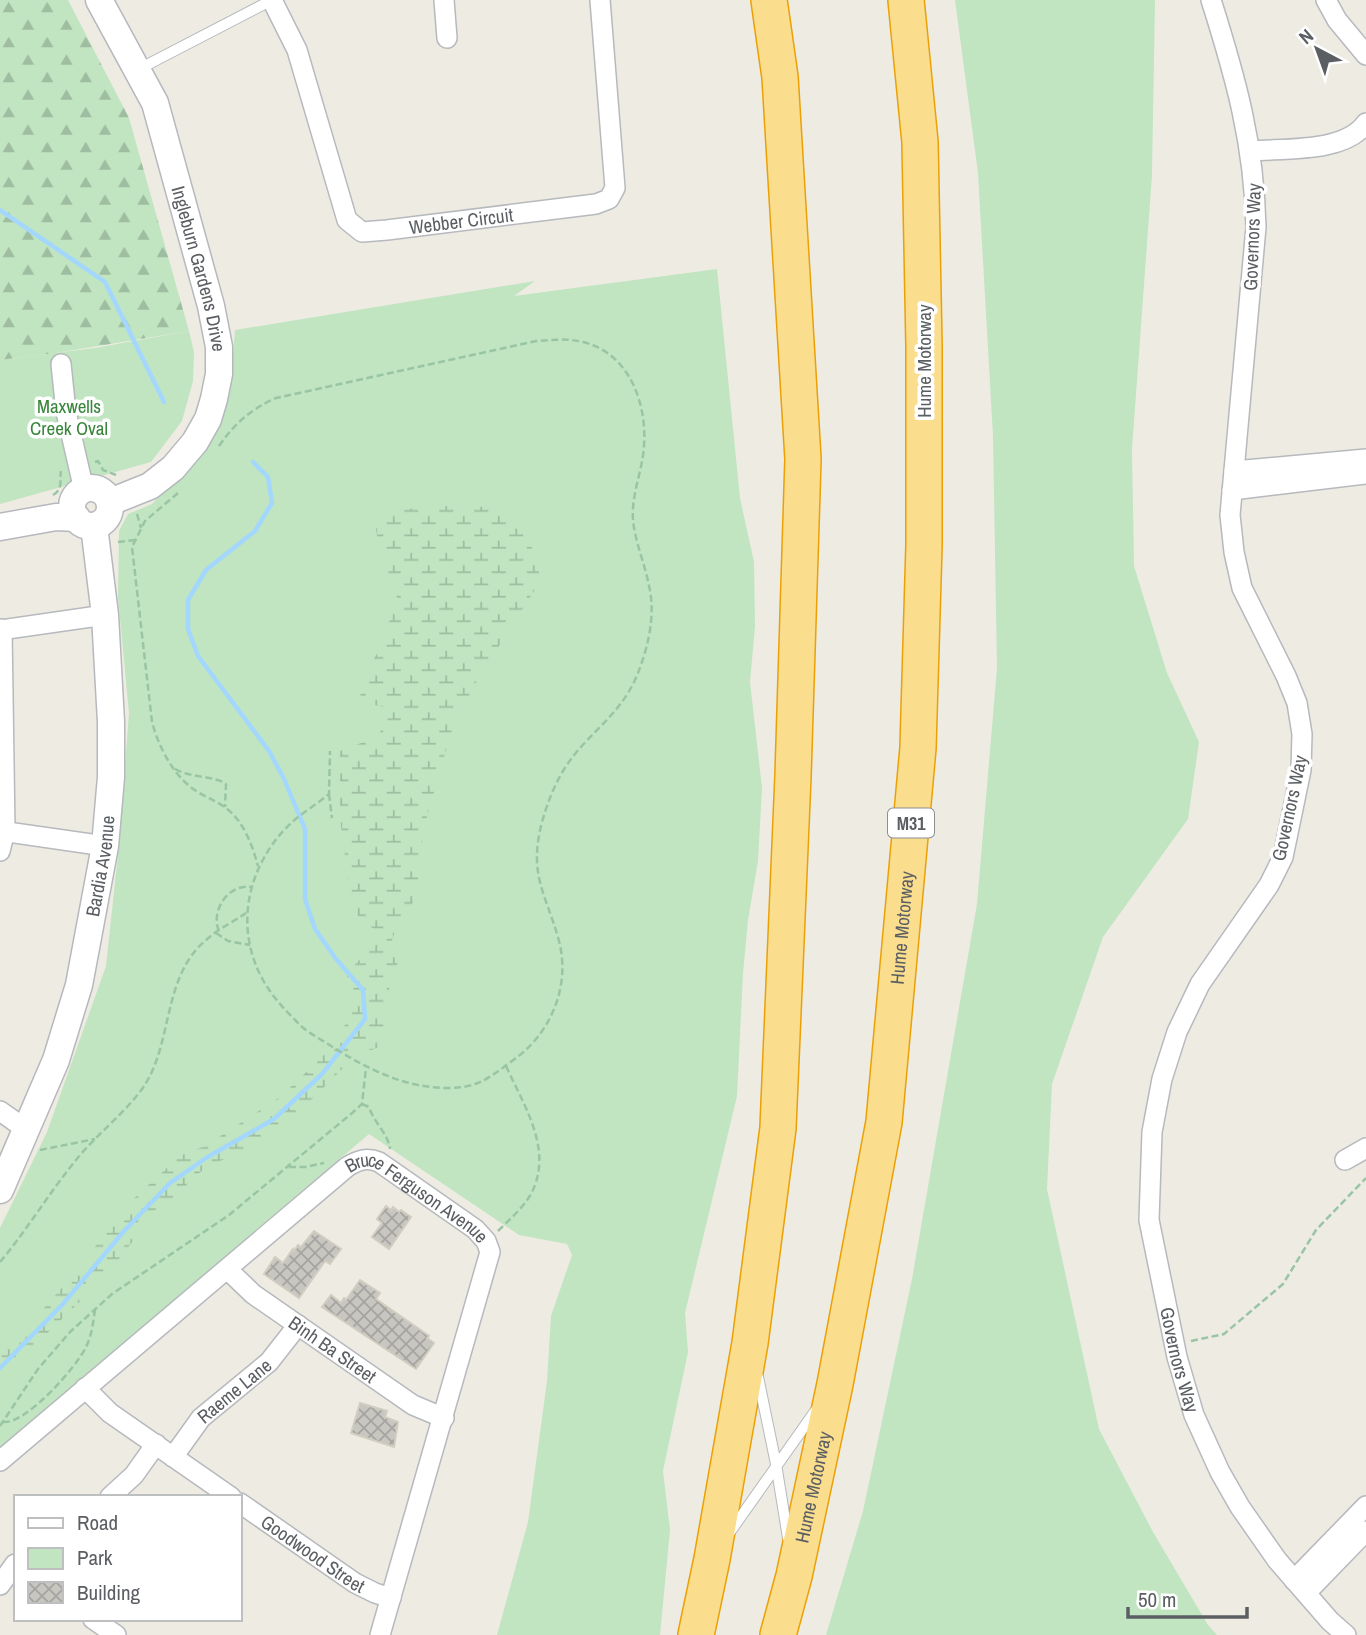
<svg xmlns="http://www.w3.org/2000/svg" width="1366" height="1635" viewBox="0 0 1366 1635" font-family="'Archivo Narrow',sans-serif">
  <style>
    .green { fill: #c0e5c0 }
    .forest { fill: url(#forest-firs) }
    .wetland { fill: url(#wetland-marsh) }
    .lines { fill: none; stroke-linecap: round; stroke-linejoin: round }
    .stream { stroke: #a4d7fd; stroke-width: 4.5 }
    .building { fill: url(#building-cross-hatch); stroke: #d2cdc1; stroke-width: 2 }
    .lane-casing { stroke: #b6b9bd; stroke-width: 12 }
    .street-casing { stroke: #b6b9bd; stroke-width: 22 }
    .secondary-casing { stroke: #b5b8bd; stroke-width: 29 }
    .highway-casing { stroke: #eba106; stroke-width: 38 }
    .path { stroke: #99c5a5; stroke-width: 2.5; stroke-dasharray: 7 3.5; stroke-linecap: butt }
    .lane { stroke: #fff; stroke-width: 10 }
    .street { stroke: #fff; stroke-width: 19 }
    .secondary { stroke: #fff; stroke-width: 26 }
    .highway { stroke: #fadd8d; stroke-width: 35 }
    .labels { text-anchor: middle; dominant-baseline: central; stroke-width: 7; stroke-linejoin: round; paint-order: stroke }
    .shield { fill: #fff; stroke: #8c8f92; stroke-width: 2 }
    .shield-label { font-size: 18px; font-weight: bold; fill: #5b5f63 }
    .street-label { font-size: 19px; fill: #5b5f63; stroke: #fff }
    .park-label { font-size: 19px; fill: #38863a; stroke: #fff }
  </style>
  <defs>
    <pattern id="forest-firs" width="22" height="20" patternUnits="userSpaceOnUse" patternTransform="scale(1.75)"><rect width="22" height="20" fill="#c0e5c0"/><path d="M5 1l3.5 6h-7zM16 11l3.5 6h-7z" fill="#9fbda0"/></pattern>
    <pattern id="wetland-marsh" width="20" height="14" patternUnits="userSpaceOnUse" patternTransform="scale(1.75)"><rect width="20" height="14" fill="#c0e5c0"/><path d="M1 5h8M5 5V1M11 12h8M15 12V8" fill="none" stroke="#9fbda0"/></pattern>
    <pattern id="building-cross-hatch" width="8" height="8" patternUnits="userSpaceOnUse" patternTransform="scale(1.75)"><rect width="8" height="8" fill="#c8c6c0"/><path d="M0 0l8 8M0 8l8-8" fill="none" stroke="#a5a4a0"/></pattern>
  </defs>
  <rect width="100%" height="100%" fill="#eeebe3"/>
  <path class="green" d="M955,0H1155L1152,175L1132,449L1134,566L1167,673L1199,742L1188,819L1103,937L1052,1084L1047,1189L1099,1429L1153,1532L1208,1625L1217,1635H826L863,1511L912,1279L977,904L997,668L993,436L978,173Z
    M717,269L740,498L754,562L755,626L750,682L762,788L758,861L748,920L743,973L737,1096L685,1313L688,1352L663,1471L670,1530L660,1635H497L528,1522L547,1381L551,1316L572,1255L567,1244L519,1235L369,1134L0,1448V1228L47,1132L106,966L119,845L129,713L118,597L119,531L128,514L152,504L193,462L218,423L231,381L235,330L535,281L514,296Z
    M189,331L194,352L193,381L182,421L151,462L0,504V360L95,348Z"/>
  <path class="forest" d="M0,0H68L129,118L189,331L56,353L0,360Z"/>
  <path class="wetland" d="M436,506L491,507L523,534L539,559V583L475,684L453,726L424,827L417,890L408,916L395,931L390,947L399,960C392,977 387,993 385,1011C384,1023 388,1034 383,1045L372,1050L360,1051L293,1118L254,1149L208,1165L153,1216L102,1280L0,1379V1355L17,1339L73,1275L131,1201L180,1156L205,1146L280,1097L319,1060L351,1017L356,1000L353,987L346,980C354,958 373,955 376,930L363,922L354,910L350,896L340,818V751L377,737L389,717L385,707L369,704L360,698L363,678L382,645L397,597L378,542L375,522L382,512Z"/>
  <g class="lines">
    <path class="stream" d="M0,210L105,282L164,402
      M0,1368L62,1305L124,1231L170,1183L206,1158L274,1119L322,1074L365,1019L363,990L336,959L315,929L305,899V829L284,779L269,751L198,656L188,629V600L206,570L255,531L272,503L268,477L253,462"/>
  </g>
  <path class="building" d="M386,1206L391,1210L393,1207L399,1212L401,1210L411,1217L389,1249L372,1237L382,1223L377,1219Z
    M314,1231L341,1249L330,1264L325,1261L299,1298L264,1274L275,1257L283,1263L293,1249L294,1251L298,1245L301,1247Z
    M360,1280L380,1293L376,1299L429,1336L427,1338L434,1343L416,1369L322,1307L331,1295L341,1303L344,1298L346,1300Z
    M360,1403L387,1411L385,1417L398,1422L394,1447L351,1433Z"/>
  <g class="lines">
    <g class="lane-casing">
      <path id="lane" d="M139,69L272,0
        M758,1377L776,1464L788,1538
        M730,1532L816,1410"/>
    </g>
    <g class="street-casing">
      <g id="street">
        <path id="s1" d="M272,0L297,50L347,220L362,232L387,230L596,204L609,199L615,188L600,0"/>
        <path d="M444,0L447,38"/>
        <path id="s2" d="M1211,0C1236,79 1254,143 1256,227L1230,515L1234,552L1242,588L1286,676L1297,703L1302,734L1301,770L1283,857L1269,885L1200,984L1177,1032L1162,1079L1152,1132L1149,1220L1177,1357L1194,1415L1220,1472L1240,1507L1277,1560L1330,1621L1346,1635"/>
        <path d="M1326,0L1337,20L1366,55"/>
        <path d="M1251,151C1285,148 1345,153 1366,123"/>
        <path d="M61,364L66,412L84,490"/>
        <path d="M1234,471L1366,459"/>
        <path d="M1232,490L1366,474"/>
        <path d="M0,630L105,615"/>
        <path d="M0,831L105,846"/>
        <path d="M0,851L5,831L2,629"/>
        <path d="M0,1111L27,1130"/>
        <path d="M1345,1160L1366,1148"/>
        <path id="s3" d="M227,1269L253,1294L413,1405L444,1418"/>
        <path d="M85,1388L110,1413L231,1497"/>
        <path id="s4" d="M173,1457L201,1418L269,1362L298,1325"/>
        <path id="s5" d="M0,1461L347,1167C358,1160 367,1157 379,1162L475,1229L486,1241L490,1252L380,1635"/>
        <path d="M110,1497L134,1475L156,1444"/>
        <path id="s6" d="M240,1503L355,1583L375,1593L391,1598"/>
        <path d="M1294,1580L1366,1506"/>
        <path d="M0,1585L15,1564"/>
        <path d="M1306,1593L1366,1531"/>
        <path d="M93,1619L116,1635"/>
      </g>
    </g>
    <g class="secondary-casing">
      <g id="secondary">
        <path id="s7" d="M99,0L155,103L211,306L219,347V374L214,399L208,419L195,442L173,468L150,486L110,502"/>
        <circle cx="91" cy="507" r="19"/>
        <path d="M0,527L56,517L77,518"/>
        <path id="s8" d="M0,1190L56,1060L79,985L105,846L111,777V722L105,615L94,526"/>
      </g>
    </g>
    <g class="highway-casing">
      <g id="highway">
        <path d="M696,1635L712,1559L750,1343L778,1128L793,776L803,459L780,77L769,0"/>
        <path id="s9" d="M778,1635L794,1576L835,1384L884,1122L918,748L924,545V346L920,142L906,0"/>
      </g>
    </g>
    <path class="path" d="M219,446C234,424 251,409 276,398L536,341C552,340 567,338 583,342C629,353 647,403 644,445C643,470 631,494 633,520C635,542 645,564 649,586C656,615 648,647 638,673C620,718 585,734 563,771C554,786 547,804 542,822C528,876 546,893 559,941C571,987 550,1035 512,1061C486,1080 478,1088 445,1088C402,1087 366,1068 331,1046C319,1038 306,1032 297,1022C284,1009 272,996 263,980C233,926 248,864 291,823C302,813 317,804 329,794L330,751
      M95,462L98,461L103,470L116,475
      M178,493L145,521L132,547L152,722C158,744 169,767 186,783C197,794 211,798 223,806C243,819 252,844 258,866
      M53,495C64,489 59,479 61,471
      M137,514L141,528
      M118,542L135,540
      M175,769C191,778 216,776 226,784L225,807
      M329,794L332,818
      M219,931C210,911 229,883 251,887
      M216,933L228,941L250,945
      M362,1104L369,1107C374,1123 388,1133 390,1149
      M40,1150L95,1139
      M289,1167H305L324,1163
      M498,1231C510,1219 523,1208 531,1194C554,1150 524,1106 506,1066
      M0,1262C27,1230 49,1193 76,1160C96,1135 123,1115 142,1089C174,1044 161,978 206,940C218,929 233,922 246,913
      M1191,1341L1224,1334L1283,1284L1316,1230L1366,1178
      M3,1422C25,1425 76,1368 86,1347C92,1335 93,1323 95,1310
      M0,1426L38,1369L70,1332L112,1294L229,1215L351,1114L362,1104L366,1068"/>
    <use href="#lane" class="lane"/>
    <use href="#street" class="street"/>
    <use href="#secondary" class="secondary"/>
    <use href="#highway" class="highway"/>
  </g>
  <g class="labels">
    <rect class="shield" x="888" y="808.5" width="46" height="29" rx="5"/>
    <g class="shield-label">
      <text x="911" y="823">M31</text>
    </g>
    <g class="street-label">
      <text stroke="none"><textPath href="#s1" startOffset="352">Webber Circuit</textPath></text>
      <text transform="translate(1252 237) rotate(-88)">Governors Way</text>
      <text stroke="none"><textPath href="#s7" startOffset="289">Ingleburn Gardens Drive</textPath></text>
      <text transform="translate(924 361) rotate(-90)">Hume Motorway</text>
      <text transform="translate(1289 808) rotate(-78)">Governors Way</text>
      <text stroke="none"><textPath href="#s8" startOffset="341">Bardia Avenue</textPath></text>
      <text stroke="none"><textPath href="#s9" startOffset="719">Hume Motorway</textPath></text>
      <text stroke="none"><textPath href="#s5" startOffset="537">Bruce Ferguson Avenue</textPath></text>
      <text stroke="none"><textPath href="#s3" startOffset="133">Binh Ba Street</textPath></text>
      <text stroke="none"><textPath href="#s2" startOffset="1419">Governors Way</textPath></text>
      <text stroke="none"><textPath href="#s4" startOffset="91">Raeme Lane</textPath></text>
      <text stroke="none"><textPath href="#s9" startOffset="152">Hume Motorway</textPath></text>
      <text stroke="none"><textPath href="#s6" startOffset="89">Goodwood Street</textPath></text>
    </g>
    <g class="park-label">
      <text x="69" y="406">Maxwells<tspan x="69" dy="22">Creek Oval</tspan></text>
    </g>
  </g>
  <rect x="14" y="1495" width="228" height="126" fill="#ffffff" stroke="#bdbfc1" stroke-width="2"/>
  <rect x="28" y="1518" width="35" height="10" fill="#ffffff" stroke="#bdbfc1" stroke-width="2"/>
  <text x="77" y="1530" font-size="21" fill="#5b5f63">Road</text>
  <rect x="28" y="1548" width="35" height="21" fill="#c0e5c0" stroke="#bdbfc1" stroke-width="2"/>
  <text x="77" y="1565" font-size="21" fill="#5b5f63">Park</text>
  <rect x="28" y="1582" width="35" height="21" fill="url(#building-cross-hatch)" stroke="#bdbfc1" stroke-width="2"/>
  <text x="77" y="1600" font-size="21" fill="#5b5f63">Building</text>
  <g transform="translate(1317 49) rotate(319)" stroke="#ffffff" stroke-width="5" paint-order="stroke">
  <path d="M0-5L12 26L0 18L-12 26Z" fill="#5b5f63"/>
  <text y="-10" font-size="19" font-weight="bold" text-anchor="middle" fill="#5b5f63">N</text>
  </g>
  <path d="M1128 1607v10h119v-10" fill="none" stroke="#5b5f63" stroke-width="3.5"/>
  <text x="1138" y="1607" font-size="21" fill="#5b5f63" stroke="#ffffff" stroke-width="5" paint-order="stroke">50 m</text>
</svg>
